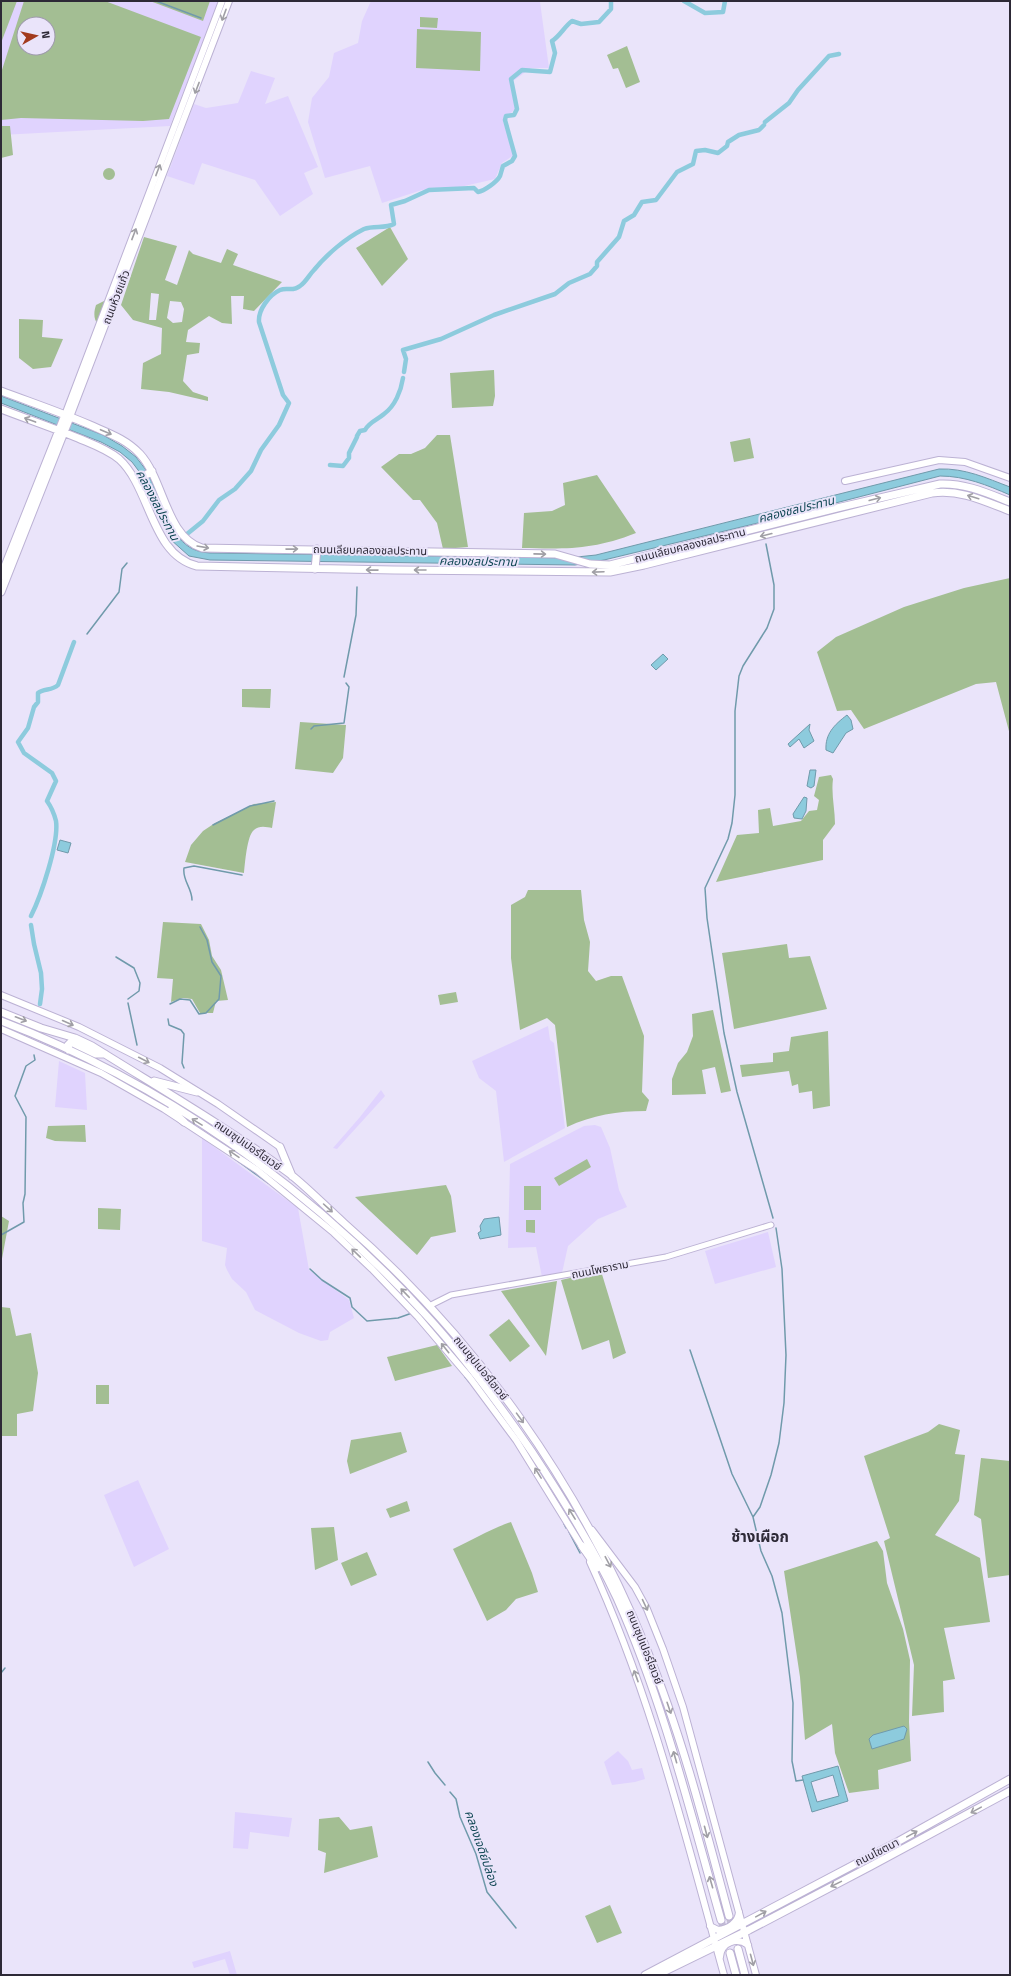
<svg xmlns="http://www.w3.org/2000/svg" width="1011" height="1976" viewBox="0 0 1011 1976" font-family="'Titillium Web','Noto Sans Thai',sans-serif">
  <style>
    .built { fill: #e0d3fe; fill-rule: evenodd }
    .green { fill: #a3be93; fill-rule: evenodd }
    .water { fill: #8dcbdd; stroke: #709aab; fill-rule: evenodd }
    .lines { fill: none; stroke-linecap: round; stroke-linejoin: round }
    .stream { stroke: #709aab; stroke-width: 1.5 }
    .canal { stroke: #8dcbdd; stroke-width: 4.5 }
    .trunk-tunnel { stroke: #c4bfd3; stroke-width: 7; stroke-dasharray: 7 3.5; stroke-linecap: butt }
    .tertiary-casing { stroke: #bcb2d4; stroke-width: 7 }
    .secondary-casing { stroke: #bcb2d4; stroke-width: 8 }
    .primary-casing { stroke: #bcb2d4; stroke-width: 9 }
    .trunk-casing { stroke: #bcb2d4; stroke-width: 9 }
    .tertiary { stroke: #fff; stroke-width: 5 }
    .secondary { stroke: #fff; stroke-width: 6 }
    .primary { stroke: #fff; stroke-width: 7 }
    .trunk { stroke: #fff; stroke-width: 7 }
    .oneway { stroke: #a09fa5 }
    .labels { text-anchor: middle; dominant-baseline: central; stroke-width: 4; stroke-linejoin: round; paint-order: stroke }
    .street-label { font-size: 11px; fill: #2d2936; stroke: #eae4fa }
    .water-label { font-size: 12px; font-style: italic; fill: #104754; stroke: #eae4fa }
    .district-label { font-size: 15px; font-weight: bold; fill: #2d2936; stroke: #eae4fa }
  </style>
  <rect width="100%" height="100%" fill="#eae4fa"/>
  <path class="built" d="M1,1H219L170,126L1,135ZM24,24H48V48H24Z
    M371,1H545L540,2L549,68H531L513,81L515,109L503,121L514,155L502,163L495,179L460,187L422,190L382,203L370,166L325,178L308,122L312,98L329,77L334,53L358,43L362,21Z
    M251,71L275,78L265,104L288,96L318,167L304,173L313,194L280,216L255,180L202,163L194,185L167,176L194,104L206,108L238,103Z
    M548,1026L550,1040L554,1043L565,1128L504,1162L496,1091L479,1078L472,1061Z
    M59,1061L85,1073L87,1110L55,1107Z
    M381,1090L385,1096L337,1149L333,1148L360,1117Z
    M595,1125L601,1127L610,1148L619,1190L627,1207L598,1219L568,1246L562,1273L542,1277L536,1247L508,1248L510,1164L584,1126Z
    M202,1138L298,1208L309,1270L349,1300L354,1318L330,1332L328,1340L321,1341L299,1333L255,1310L246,1292L232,1279L227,1270L225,1265L227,1248L202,1241Z
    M768,1232L776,1267L715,1284L705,1251Z
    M138,1480L169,1549L134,1567L104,1495Z
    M618,1751L628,1761L632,1770L642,1768L645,1779L635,1782L612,1785L604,1762Z
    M235,1812L292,1818L289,1837L250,1832L248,1849L233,1848Z
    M230,1951L237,1975H230L225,1959L194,1968L192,1962Z"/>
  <path class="green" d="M1,1H17L1,43Z
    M24,1H105L201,37L169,119L143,121L21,118L1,120V73ZM24,24H48V48H24Z
    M150,1H210L203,21Z
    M420,17L438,18L437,28L420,27Z
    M417,29L481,32L480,71L416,68Z
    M627,46L640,82L626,88L618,68L613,69L607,55Z
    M1,126H10L13,155L1,158Z
    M103 174a6 6 0 1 1 12 0a6 6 0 1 1-12 0Z
    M390,227L408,259L382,286L356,248Z
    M144,237L177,246L165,280L177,285L189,250L193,254L221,263L227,249L238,254L233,265L282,282L254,311L243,309L244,296H231L232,324L222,323L209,316L188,330L186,342L200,343L199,353L187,355L183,381L193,392L208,397V401L169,392L141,389L143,363L161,354L162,328L133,320L121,305ZM151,293L159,294L156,320H149ZM170,301L181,302L184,309L182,322L173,323L167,318Z
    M104,301H107L98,324C93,319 94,311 96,305Z
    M19,319L43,320L42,337L63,339L51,367L33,369L19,358Z
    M494,370L495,396L493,406L452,408L450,373Z
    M437,435H450L468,547L443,549L437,523L420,500H413L381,467L399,454H411L425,448Z
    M750,438L754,458L734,462L730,442Z
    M597,475L636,533C593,550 567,549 522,548L524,513L552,511L565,505L563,483Z
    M1010,578V735L996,682L976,684L864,729L851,710L837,711L817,652L836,637L904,607L964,588Z
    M242,689H271L270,708L242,707Z
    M300,722L346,725L343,758L333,773L295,769Z
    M831,775L833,779C831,794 835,809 835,824L823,840V860L716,882L737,835L759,833L758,810L770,808L773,826L801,821L809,811L817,810L819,800L814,796L819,777Z
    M276,802L272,828C267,827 259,825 254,830C247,835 245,864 244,873L185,862L191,845L203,831L215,823L254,804Z
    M528,890H581L584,920L590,942L588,971L596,981L611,976H622L644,1036L642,1092L649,1100L646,1111C617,1111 593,1115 567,1127L555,1025L547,1018L520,1030L511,958V905L525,897Z
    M163,922L201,924L209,940L212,956L221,970L228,1000L216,1001L213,1013H200L192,999L183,998L171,1002L173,979L157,978Z
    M787,944L789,958L810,956L827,1009L734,1029L722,953Z
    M456,992L458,1002L440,1005L438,995Z
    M713,1010L731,1091L721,1093L715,1067L702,1070L706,1094L672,1095V1079L678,1063L687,1052L693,1036L692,1014Z
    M828,1031L830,1106L813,1109L812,1091L799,1093L798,1084L792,1086L789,1071L742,1077L740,1065L773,1062V1053L789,1051L791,1037Z
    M85,1125L86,1142L55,1141L46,1138L48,1126Z
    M587,1159L591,1167L559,1186L554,1178Z
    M446,1185L451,1196L456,1232L431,1237L417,1255L355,1197Z
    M524,1186H541V1210H524Z
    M98,1208L121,1209L120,1230L98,1229Z
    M1,1216L9,1221L1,1264Z
    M526,1220H535V1233L526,1232Z
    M601,1271L626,1353L613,1359L609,1340L582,1350L561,1280Z
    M557,1281L546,1356L501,1291Z
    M1,1307L10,1308L16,1336L31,1333L38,1373L33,1411L17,1414V1436H2L1,1432Z
    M509,1319L530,1346L510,1362L489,1335Z
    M437,1345L452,1366L395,1381L387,1357Z
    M96,1385H109V1404H96Z
    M939,1424L960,1430L955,1454L965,1455L959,1501L935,1535L980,1558L990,1622L944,1628L955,1679L943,1681L944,1712L912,1716L914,1665L884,1541L890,1538L864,1456L928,1432Z
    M401,1432L407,1452L350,1474L347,1461L351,1440Z
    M981,1458L1010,1461V1575L988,1578L981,1519L974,1515Z
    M407,1501L410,1511L390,1518L386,1509Z
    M511,1522L532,1573L538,1592L516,1599L506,1610L487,1621L453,1549C473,1540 490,1529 511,1522Z
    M334,1527L338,1560L315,1570L311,1528Z
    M877,1541L883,1551L887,1583L903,1629L910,1660L909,1722L911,1761L878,1770L879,1789L849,1793L835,1753L832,1724L805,1740L800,1677L784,1571Z
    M367,1552L377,1575L351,1586L341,1563Z
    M339,1817L350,1830L372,1826L378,1857L324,1873L326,1853L318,1850L319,1819Z
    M610,1905L622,1933L597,1943L585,1916Z"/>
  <path class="water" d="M1,396L103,435L122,446L136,457L146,470L179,538C188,548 196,552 210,553L567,558L596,555L939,469C965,468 986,478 1010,487V495C987,485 965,476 940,476L762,522L604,560L575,565L210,560L189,556L170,539L141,474L132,462L120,452L101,442L1,403Z
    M663,654L668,659L656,670L651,665Z
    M847,715L851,720L853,729L846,733L833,753L826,750C825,734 834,725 847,715Z
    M810,724L809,730L814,741L804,748L799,739L790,747L788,744Z
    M810,770H816L814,786L811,788L807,786Z
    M804,797L807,798L806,811L802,819L794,818L793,814Z
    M60,840L71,843L68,853L57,850Z
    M499,1217L501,1235L480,1239L478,1233L481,1231L480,1226L484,1219Z
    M904,1726L907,1729L904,1739L872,1749L869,1739L873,1735Z
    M838,1766L848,1801L812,1812L802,1776ZM833,1775L839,1796L817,1802L811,1782Z"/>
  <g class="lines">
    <path class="stream" d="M156,1L201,18
      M766,544L774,585V609L767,628L743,666L739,676L735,711V795L732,823L728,839L705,888L707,918L724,1033L737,1092L773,1218
      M87,634L119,592L122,569L127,563
      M344,677L356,615L357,587
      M311,729L314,726L344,723L349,687L346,683
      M213,825L250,806L274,801
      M192,900C192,888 182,880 184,868L194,866L242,875
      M116,957L134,968L140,983L139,991L128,999
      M128,1003L137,1045
      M170,1004L180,999L190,1000L199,1014L206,1013L219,999L221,976L212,962L207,940L200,927
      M168,1019L169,1025L181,1030L184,1034L182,1063L184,1068
      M235,1159L268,1183
      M1,1235L24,1222L23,1203L25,1194L26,1117L15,1096L26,1066L35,1060L34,1055
      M310,1269L322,1280L350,1298L352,1307L367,1321L398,1318L412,1313
      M690,1350L732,1474L753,1517L761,1551L772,1576L782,1613L793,1703L792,1761L796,1781L803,1780
      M465,1377L470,1383
      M753,1517L760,1507L771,1475L779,1443L784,1403L786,1355L782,1269L776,1228
      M564,1524L566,1528
      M569,1532L580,1553
      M1,1673L5,1668
      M428,1762L435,1773L445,1785
      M450,1792L456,1799L460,1817L476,1854L487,1892L516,1928"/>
    <path class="canal" d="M684,1L705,13L723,12L725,1
      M765,122L789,103L798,90L829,56L839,54
      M404,372L406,359L403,350L441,339L494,315L555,294L569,283L590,274L597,266V262L619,237L624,221L634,215L642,202L656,200L677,172L693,164L696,151L705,150L718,153L727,146L728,142L739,135L759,130L764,125
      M357,436L360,431L365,430C369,422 377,420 384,414C395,406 401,391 403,378
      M330,465L343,466L349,458V453L357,437
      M187,534L203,521L219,500L235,489L251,471L261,450L279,425L289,403L283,395L259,322C258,310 269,295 280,290C287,287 293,292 300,286C306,282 309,275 314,270C327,254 346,238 364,229C374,225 385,229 394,224L391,205L405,201L429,190L474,188L478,192C484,191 497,182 500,176C501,173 502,169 503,166L512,161L515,156L505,120L506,116L514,115L517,109L511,79L522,70L550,72L555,53L552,41C560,36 564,27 572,21L581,24L599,22L611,9V1
      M31,916C41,896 59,843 56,821C54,813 52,808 47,801L56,781L52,773L24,753L18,742L28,728L34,707L38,702V693C44,688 52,691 58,685L74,642
      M31,925L34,944L41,973L42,989L40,1004"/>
    <path class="trunk-tunnel" d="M729,1916L738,1949
      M721,1920L730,1953"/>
    <g class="tertiary-casing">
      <path id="tertiary" d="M429,1306L451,1295L666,1257L771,1225"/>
    </g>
    <g class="secondary-casing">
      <path id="secondary" d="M65,415L222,1
        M70,417L229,1
        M845,481L939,460L965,462L1010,478
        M1,995L79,1027L160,1068L218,1104L280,1147
        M1,1029L101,1073L164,1109L257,1170L334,1233L372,1269L418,1317L470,1378L516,1440L584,1550
        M592,1530L635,1587L647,1609L663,1649L683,1707L756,1975
        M590,1562C651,1694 685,1835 724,1975
        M710,1926L718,1930C728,1929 738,1923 739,1912
        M720,1957C721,1942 737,1937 748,1945"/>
    </g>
    <g class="primary-casing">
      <path id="primary" d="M1,391C30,402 60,412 90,425C108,433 126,439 140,454C164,480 166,537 202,548L555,554L590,564L610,565L837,508L940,484C965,483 987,493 1010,502
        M1,409C27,419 53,428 78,438C92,444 107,449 119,459C151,488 151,555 197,566L394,570L610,572L644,565L932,493C960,489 984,501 1010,511
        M137,481L152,471
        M315,569L317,549
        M1,576L65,415
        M1,592L70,417
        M645,1975L899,1841L1010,1779
        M657,1975L749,1930L871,1866L1010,1791"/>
    </g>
    <g class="trunk-casing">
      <path id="trunk" d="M1,1012L41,1028L75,1038L92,1046C159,1088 227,1127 290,1174C309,1189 326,1207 344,1223C477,1339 580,1486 646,1648C682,1735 705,1826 729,1916
        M1,1021C162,1082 309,1187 425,1314C464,1356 499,1404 532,1452C563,1499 593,1547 617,1598C663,1701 690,1811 721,1920
        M69,1050L68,1045L71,1042L96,1054H105
        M154,1081L197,1092
        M171,1110L184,1122
        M280,1147L292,1176
        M582,1546L597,1568
        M738,1949L745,1975
        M730,1953L736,1975"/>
    </g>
    <use href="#tertiary" class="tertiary"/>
    <use href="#secondary" class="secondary"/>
    <use href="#primary" class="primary"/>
    <use href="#trunk" class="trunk"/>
  </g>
  <defs><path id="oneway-shaft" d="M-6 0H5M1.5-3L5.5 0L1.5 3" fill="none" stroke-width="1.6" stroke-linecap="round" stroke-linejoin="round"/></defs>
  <g class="oneway">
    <use href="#oneway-shaft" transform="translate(224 15) rotate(110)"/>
    <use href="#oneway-shaft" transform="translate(197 88) rotate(111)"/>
    <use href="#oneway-shaft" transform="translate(158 170) rotate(-69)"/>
    <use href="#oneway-shaft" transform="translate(134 234) rotate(-69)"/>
    <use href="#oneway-shaft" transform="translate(30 420) rotate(-160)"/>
    <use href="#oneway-shaft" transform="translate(106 432) rotate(23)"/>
    <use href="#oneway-shaft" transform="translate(973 497) rotate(-163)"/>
    <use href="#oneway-shaft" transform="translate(875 499) rotate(-14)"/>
    <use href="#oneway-shaft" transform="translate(766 535) rotate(166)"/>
    <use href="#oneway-shaft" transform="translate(203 547) rotate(10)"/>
    <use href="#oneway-shaft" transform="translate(292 549) rotate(-1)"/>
    <use href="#oneway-shaft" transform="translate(540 554) rotate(1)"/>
    <use href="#oneway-shaft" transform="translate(372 570) rotate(-179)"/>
    <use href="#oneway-shaft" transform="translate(420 570) rotate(-180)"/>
    <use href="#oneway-shaft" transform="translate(598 572) rotate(178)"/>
    <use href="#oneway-shaft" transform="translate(21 1019) rotate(21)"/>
    <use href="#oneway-shaft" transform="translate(68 1023) rotate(24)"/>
    <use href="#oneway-shaft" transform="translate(144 1060) rotate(27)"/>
    <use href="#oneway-shaft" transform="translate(197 1122) rotate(-148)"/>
    <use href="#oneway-shaft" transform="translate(234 1154) rotate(-146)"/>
    <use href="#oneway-shaft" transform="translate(328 1208) rotate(42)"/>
    <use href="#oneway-shaft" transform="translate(356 1253) rotate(-136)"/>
    <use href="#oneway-shaft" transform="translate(405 1293) rotate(-134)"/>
    <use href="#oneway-shaft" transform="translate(445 1348) rotate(-129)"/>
    <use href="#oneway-shaft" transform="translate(520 1418) rotate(54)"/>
    <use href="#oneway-shaft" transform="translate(538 1473) rotate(-122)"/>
    <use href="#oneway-shaft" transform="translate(572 1514) rotate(-122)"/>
    <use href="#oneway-shaft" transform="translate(608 1562) rotate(62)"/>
    <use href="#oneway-shaft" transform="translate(645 1605) rotate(65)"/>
    <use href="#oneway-shaft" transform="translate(636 1676) rotate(-110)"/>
    <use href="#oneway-shaft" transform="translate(669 1708) rotate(71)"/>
    <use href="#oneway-shaft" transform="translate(675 1757) rotate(-106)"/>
    <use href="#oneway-shaft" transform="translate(976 1810) rotate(151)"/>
    <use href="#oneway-shaft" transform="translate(706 1832) rotate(75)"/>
    <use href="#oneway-shaft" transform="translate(912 1834) rotate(-29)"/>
    <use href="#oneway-shaft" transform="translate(711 1882) rotate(-106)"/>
    <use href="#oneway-shaft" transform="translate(836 1884) rotate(154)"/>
    <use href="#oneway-shaft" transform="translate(761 1914) rotate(-29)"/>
    <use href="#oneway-shaft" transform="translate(752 1960) rotate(75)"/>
  </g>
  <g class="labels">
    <g class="street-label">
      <text transform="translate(116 297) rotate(-69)">ถนนห้วยแก้ว</text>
      <text transform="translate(690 545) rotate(-14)">ถนนเลียบคลองชลประทาน</text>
      <text transform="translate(370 550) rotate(1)">ถนนเลียบคลองชลประทาน</text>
      <text transform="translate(248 1145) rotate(35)">ถนนซุปเปอร์ไฮเวย์</text>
      <text transform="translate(600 1269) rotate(-11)">ถนนโพธาราม</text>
      <text transform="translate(481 1368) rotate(51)">ถนนซุปเปอร์ไฮเวย์</text>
      <text transform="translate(645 1647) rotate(68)">ถนนซุปเปอร์ไฮเวย์</text>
      <text transform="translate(877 1852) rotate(-27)">ถนนโชตนา</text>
    </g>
    <g class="water-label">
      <text transform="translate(158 505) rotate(62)">คลองชลประทาน</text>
      <text transform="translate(796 509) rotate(-14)">คลองชลประทาน</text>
      <text transform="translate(478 561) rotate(1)">คลองชลประทาน</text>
      <text transform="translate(482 1848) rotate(71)">คลองเจดีย์ปล่อง</text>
    </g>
    <g class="district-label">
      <text x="760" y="1536">ช้างเผือก</text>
    </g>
  </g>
  <rect width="1011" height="1976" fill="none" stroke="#2d2936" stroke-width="4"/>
  <g transform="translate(36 36) rotate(82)"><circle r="19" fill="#eae4fa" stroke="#9e99ac"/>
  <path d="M0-3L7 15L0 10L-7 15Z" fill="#a23a1d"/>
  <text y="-6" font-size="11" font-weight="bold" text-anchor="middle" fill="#2d2936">N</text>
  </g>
</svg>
